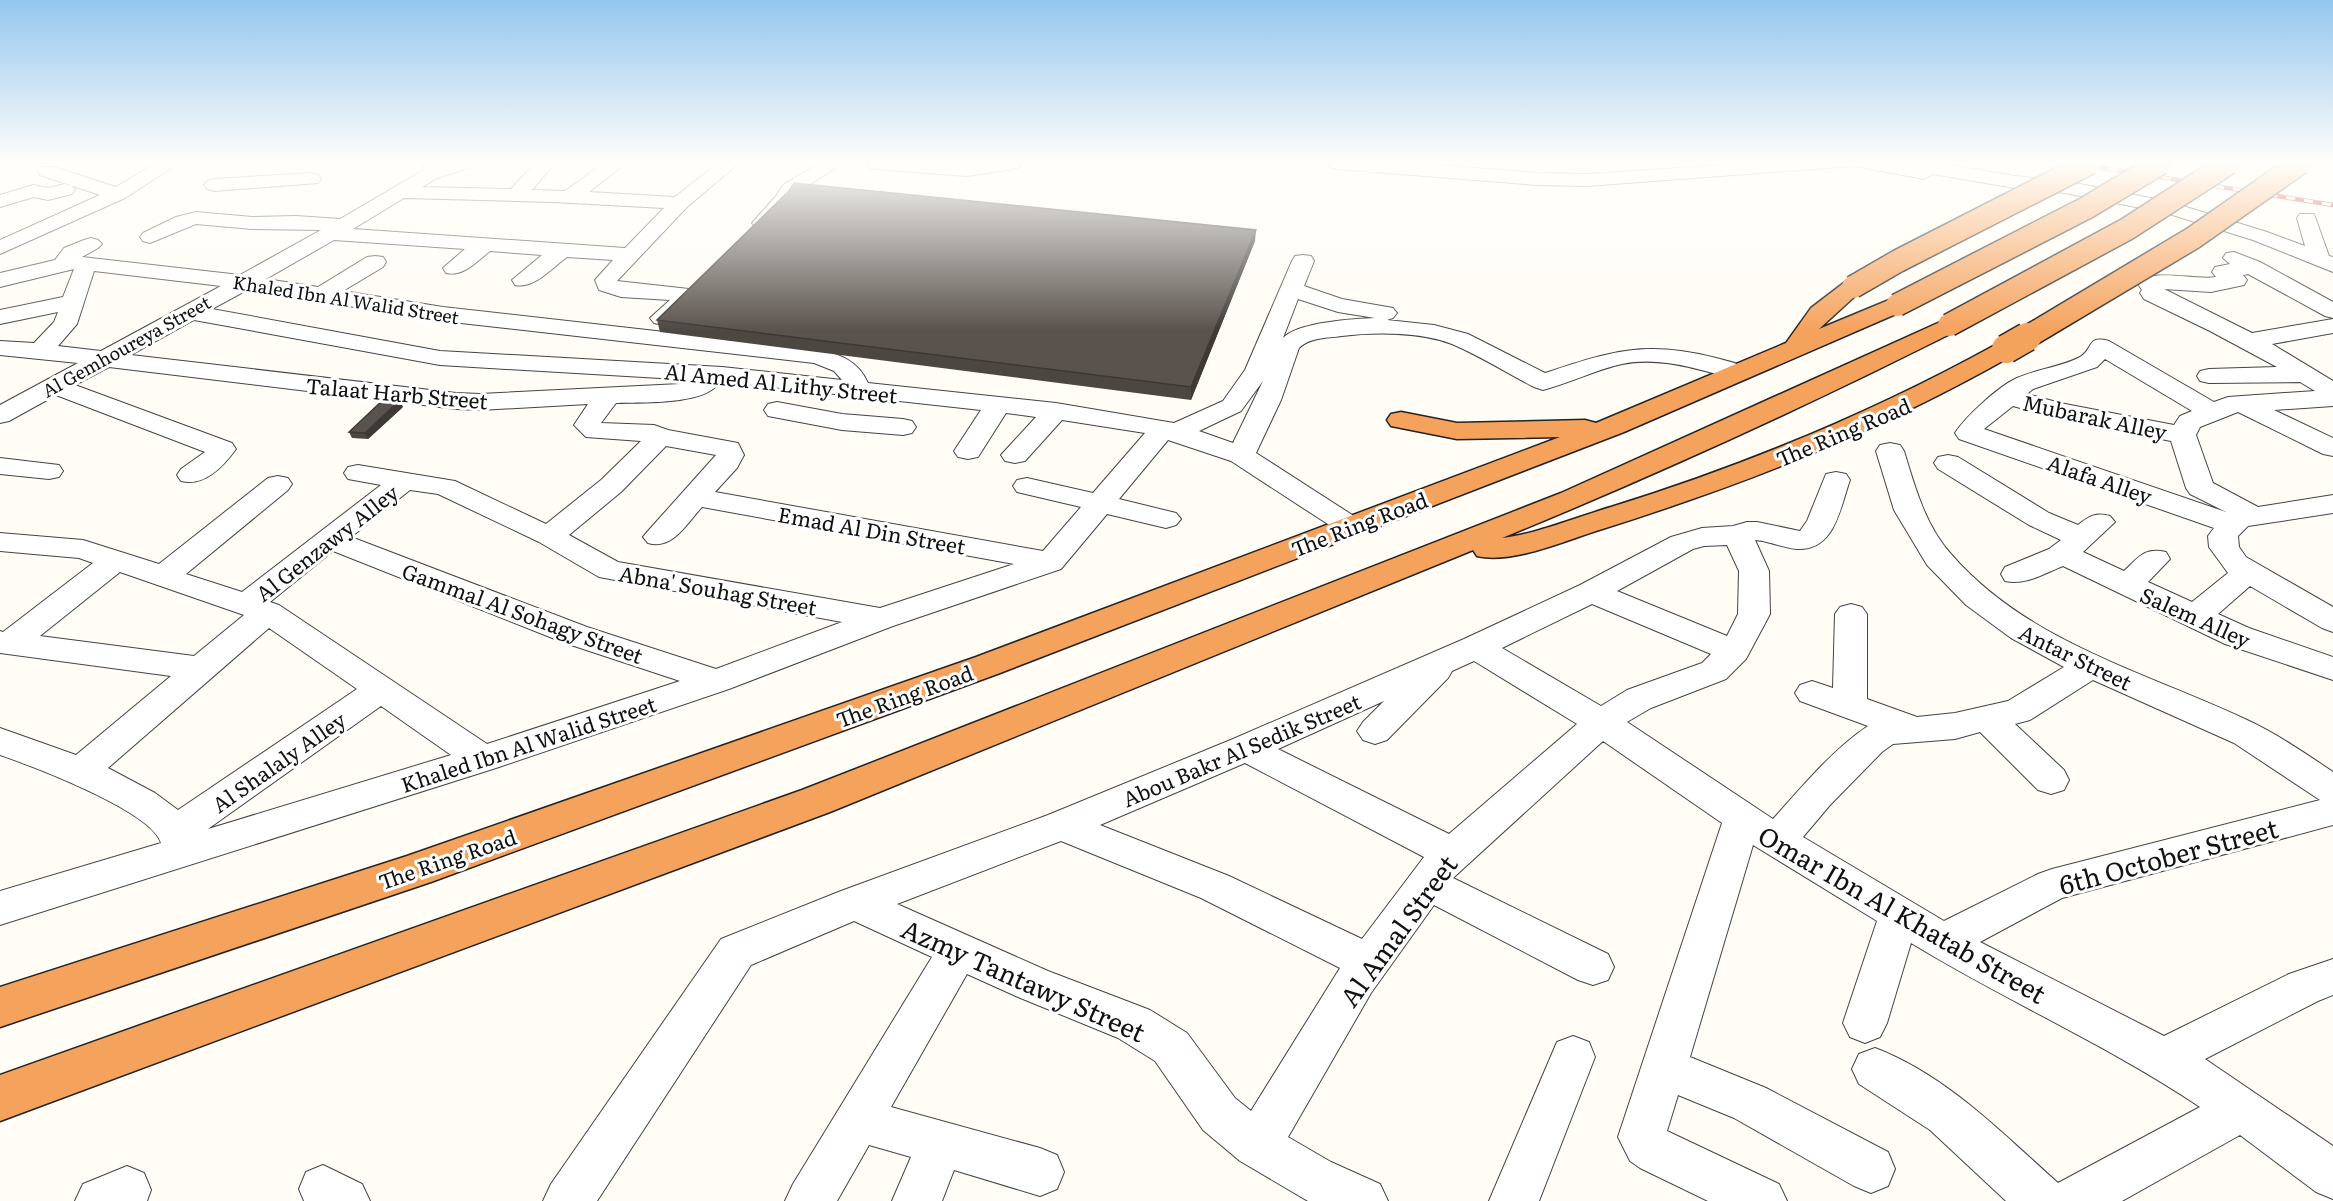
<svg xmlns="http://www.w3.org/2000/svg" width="2333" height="1201" viewBox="0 0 2333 1201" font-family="Literata,serif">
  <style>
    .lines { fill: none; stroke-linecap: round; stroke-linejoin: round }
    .minor-casing { stroke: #444; stroke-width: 2 }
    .motorway-casing { stroke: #222; stroke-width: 3 }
    .minor { fill: #fff; fill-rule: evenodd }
    .motorway { fill: #f5a25d; fill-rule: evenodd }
    .rail-casing { stroke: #c4262e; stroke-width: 4.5 }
    .rail { stroke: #fff; stroke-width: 3; stroke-dasharray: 9; stroke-linecap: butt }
    .motorway-bridge-far1-casing { stroke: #222; stroke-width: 25; stroke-linecap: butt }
    .motorway-bridge-casing { stroke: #222; stroke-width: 31; stroke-linecap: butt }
    .motorway-bridge-far1 { stroke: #f5a25d; stroke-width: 22 }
    .motorway-bridge { stroke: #f5a25d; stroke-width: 28 }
    .wall { fill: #4d4742 }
    .shaded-wall { fill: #3f3936 }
    .building { fill: #5a524d; stroke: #3f3936; stroke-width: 1.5 }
    .labels { text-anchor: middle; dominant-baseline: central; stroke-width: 6; stroke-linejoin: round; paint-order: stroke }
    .far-street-label { font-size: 18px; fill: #111; stroke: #fff }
    .street-label { font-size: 21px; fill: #111; stroke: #fff }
    .near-street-label { font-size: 26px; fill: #111; stroke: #fff }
  </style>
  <rect width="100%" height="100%" fill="#fffdf5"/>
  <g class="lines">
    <g class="minor-casing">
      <path id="minor" d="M156,163H179L125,198L0,254V240L100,195L40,175L38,171L40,167H54L116,187Z
        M425,163H474L472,167L437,178L422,187L511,189L535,163H555L532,190L565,191L604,163H626L589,192L675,197L718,163H739L687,207L617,281L698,290L701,295L698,300C685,311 672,328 654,323L650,318L670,300L621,297L599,290L595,280L613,260L567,257C552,268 534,289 515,285L512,280L542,255L490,251C477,261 464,277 446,273L443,268L465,249L334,240L266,279L318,287L367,257L375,256L383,257L386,262L383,267L343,291L443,307L816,349C839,354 858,360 868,383L1056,403L1174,423L1223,401L1245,370L1292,261L1295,256L1303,255L1311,256L1314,261L1304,286L1342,299L1393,308L1397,313L1393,318L1387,320L1434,325L1468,334L1545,373C1611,351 1646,340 1716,358C1726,361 1742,363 1748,372L1745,377L1736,379C1698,370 1662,356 1622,364C1595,370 1570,383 1543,390L1534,387C1507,373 1480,356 1452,344C1421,332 1375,332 1342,336C1328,338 1310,337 1299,348L1281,400L1256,453L1360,520L1365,526L1360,532L1350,535L1340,532L1231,461L1168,440L1119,499L1176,513L1181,519L1176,525L1166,528L1107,514L1061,569L893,626L729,689L496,768L0,925V891L161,843C152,811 32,766 0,755V728L76,755L171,676L0,653V631L3,632L93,563L79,558L0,551V533L83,540L159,564L268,478L278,476L288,478L292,484L288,490L186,574L242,592L381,485L348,479L344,473L348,467L358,465L455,481L546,524L601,480L641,441L586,437L574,425L588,404L480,410L456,409L109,367L75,385L232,443L236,449C223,467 204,487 181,481L177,475L181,469L205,452L56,395L9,421L0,423V405L78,363L0,355V341L34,343L54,322L58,312L0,324V310L63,297L74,269L0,287V273L55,260L64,248L84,240L91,238L98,240L102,244L98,248L82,257L240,275L321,230L252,229L196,224L150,243L143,241L140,237L143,233L176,217L196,212L252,217L296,216L340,219L422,171ZM404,198L553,202L664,208L625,248L353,229ZM94,271L221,286L101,351L58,346L77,324ZM247,290L443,321L814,363L834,371L842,380L722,367L440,351L212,309ZM1298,299L1338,312L1375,318C1353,319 1298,322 1283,338ZM194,320L440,365L694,380L680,384L480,394L456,393L131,355ZM716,381L981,410L954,451L958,457L968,459L978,457L1006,413L1036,417L1001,455L1005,461L1015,463L1025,461L1062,420L1145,433L1093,493L1027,478L1017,480L1013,486L1017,492L1081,507L1043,551L715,492L737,468L744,455L738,443L668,430L654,425L601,423L616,403C641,402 703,405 718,384ZM1263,381L1233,443L1199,431L1241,411ZM666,446L716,455L648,531L643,537L648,543C673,550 686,524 702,507L1014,564L880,608L618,562L569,535L621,492ZM410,490L438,494L539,542L599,577L842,622L716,669L587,627L351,537ZM333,551L565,643L680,681L487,744L279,605L270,602ZM120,572L244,615L194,656L40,636ZM269,628L357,689L178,810L155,793L108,768ZM381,706L451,755L208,829Z
        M820,163H843L798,192L792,203L769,227H755L752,223L776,196L783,185Z
        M866,163H1022L1020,167L1013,169L967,176L875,169L868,167Z
        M1328,163H1412L1538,173L1587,174L1755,163H1938L2015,176L2065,181L2170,202L2267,232L2305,246L2297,218L2300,214H2314L2329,256L2333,257V272L2253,240L2166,213L2065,193L2015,188L1933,174L1924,179L1854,166L1587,186L1538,185L1337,169L1330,167Z
        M311,173L318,175L321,179L318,183L214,191L207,189L204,185L207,181L214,179Z
        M65,184L72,186L75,190L72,194L48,200L34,197L0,207V195L33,185L48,188Z
        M2234,252L2260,262L2333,302V318L2325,316L2248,274L2243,275L2247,280L2244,285L2211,292L2164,289L2252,333L2333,319V333L2272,344L2333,381V406L2274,410L2333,438V456L2323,454L2238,412L2200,427L2196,435L2213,483L2258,507L2333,495V513L2248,526L2238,536L2239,547L2246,557L2333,607V632L2322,628L2250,586L2218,614L2249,628L2333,657V680L2225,644L2063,566C2045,573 2025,586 2005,581L2001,574L2005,567L2049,549L2061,540L2029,525L1938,469L1934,463L1938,457L1948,455L1958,457L2049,513L2078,525C2089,516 2096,512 2110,516L2115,522L2083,552L2124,571C2139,557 2144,547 2166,552L2170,559L2148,582L2192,602L2228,573L2209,547L2208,536L2214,528L1959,439L1955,433C1966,416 1999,386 2017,378C2037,369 2061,367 2080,357C2094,349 2086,335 2109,341L2214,402L2228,397L2315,391L2300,382L2209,383L2200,381L2197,376L2200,371L2209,369L2277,367L2210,331L2144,299L2140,293L2142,290L2138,284C2150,267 2196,281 2216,277L2212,272L2215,267L2230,264L2223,258L2226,253ZM2105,359L2192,411L2180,416L2174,425L2060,403L2027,394L2033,389L2097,367ZM2013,406L2056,418L2171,441L2186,488L2190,494L2226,512L1984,429Z
        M777,402L842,414L903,419L912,421L916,427L912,433L903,435L842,430L768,416L764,410L768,404Z
        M1890,443L1900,445L1904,451C1915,487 1925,525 1951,554C2027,642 2145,672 2247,720C2277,734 2305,753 2333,772V825L2062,898L1980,942L2164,1036L2289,974L2333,959V995L2318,1001L2205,1059L2333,1146V1199L2316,1192L2240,1135L2122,1201H2006L1930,1130L1859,1084L1852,1069L1859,1054L1875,1048C1946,1075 2002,1133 2058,1183L2200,1107C2108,1045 2006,1001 1911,943L1887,1023L1880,1037L1865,1043L1850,1037L1843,1023L1877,921L1753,845L1690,1057L1766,1088L1888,1152L1895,1169L1888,1186L1871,1193L1854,1186L1734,1118L1678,1095L1667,1131L1779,1184L1787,1201H1708L1640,1168L1630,1161L1618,1137L1722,823L1603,741L1453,878L1608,954L1614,967L1608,980L1593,985L1578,980L1434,905L1371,993L1288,1137L1331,1162L1380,1184L1388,1201H1308L1240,1161L1203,1130L1155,1061L1118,1038L1018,997L967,974L891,1107L1040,1148L1057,1155L1064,1172L1057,1189L1040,1196L954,1170L942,1201H892L911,1157L869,1145L837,1201H785L793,1184L932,957L854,921L751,965L597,1201H543L551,1184L721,939L841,891L1048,815L1233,739L1464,639L1580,585L1671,537L1702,528L1733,526L1747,522H1757L1800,531L1807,521L1826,474L1836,472L1846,474L1850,480C1840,508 1835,551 1797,549C1783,548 1769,541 1755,540L1769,571L1770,614L1746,659L1726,679L1651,708L1627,722L1773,819C1802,787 1832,750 1868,726L1800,701L1795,693L1800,685L1812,681L1833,688L1835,614L1840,607L1851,604L1862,607L1867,614V699L1917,717L1955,713L2008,701L2064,667L2011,638L1966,605L1927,565L1894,510L1876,451L1880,445ZM1727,545L1739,571L1738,614L1727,636L1617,591L1693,549L1704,546ZM1592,604L1711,654L1702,663L1627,690L1601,706L1502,648ZM1474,661L1577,724L1449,834L1278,749L1384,701L1363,722L1357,731L1363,740L1375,744L1387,740L1448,678L1452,671ZM2093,680L2234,743L2320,800L2052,869L2038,874L1944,921L1803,837L1830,805L1882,752L1893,744L1955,739L1980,732L2038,790L2051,794L2064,790L2069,780L2064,770L2015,724L2030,720ZM1245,763L1424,857L1362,939L1229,876L1100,825ZM1061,841L1201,898L1340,968L1251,1111L1235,1098L1187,1033L1150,1010L1048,971L897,904Z
        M0,458L59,465L63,471L59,477L49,479L0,474Z
        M1573,1036L1589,1042L1595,1057L1539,1201H1489L1557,1042Z
        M323,1165L362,1184L370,1201H304L299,1189L306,1172Z
        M127,1166L144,1173L151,1190L147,1201H75L83,1184Z"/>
    </g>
    <g class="motorway-casing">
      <path id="motorway" d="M1853,280L1861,282L1865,287L1819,329L1889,300L1897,298L1905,300L1909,305L1905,310L1624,432L1000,673L431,882L0,1027V987L407,856L976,657L1560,437L1457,439L1391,426L1387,420L1391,414L1401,412L1457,423L1585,420L1596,423L1786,343L1811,308L1845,282Z
        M1949,318L1958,320L1961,325L1958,330C1809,405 1656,475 1502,538C1533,535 1580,516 1611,507C1746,465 1874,412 1997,344L2006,341L2015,344L2019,349L2015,354C1878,432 1746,484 1596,531C1562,542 1511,564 1477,556L1473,550L830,812L0,1121V1075L802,790L1561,493Z"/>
    </g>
    <use href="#minor" class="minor"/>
    <use href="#motorway" class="motorway"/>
    <g class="rail-casing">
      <path id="rail" d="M2073,163L2333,205"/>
    </g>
    <use href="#rail" class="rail"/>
    <g class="motorway-bridge-far1-casing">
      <path id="motorway-bridge-far1" d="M1853,287L1898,261L2090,163
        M1897,305L2086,208L2161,163
        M1949,325L2127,229L2229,163
        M2024,339L2193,238L2300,163"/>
    </g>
    <g class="motorway-bridge-casing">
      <path id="motorway-bridge" d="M2006,349L2027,337"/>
    </g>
    <use href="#motorway-bridge-far1" class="motorway-bridge-far1"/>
    <use href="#motorway-bridge" class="motorway-bridge"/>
  </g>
  <path class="wall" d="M1255,241L1191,400L660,332L657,320Z
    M403,407L368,439L352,438L349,432Z"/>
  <path class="shaded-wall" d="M1256,230L1255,241L1191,400V387Z
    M400,400L403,407L368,439L365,433Z"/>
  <path class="building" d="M794,183L1256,230L1191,387L657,320L789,191Z
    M384,399L400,400L365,433L349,432Z"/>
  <linearGradient id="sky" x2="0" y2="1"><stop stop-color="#95c6ee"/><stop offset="0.49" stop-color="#fffefa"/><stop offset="1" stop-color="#fffefa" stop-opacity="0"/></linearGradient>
  <rect width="2333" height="331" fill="url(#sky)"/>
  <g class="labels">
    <g class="far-street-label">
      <text transform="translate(346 299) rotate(9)">Khaled Ibn Al Walid Street</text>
      <text transform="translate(126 346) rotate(-29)">Al Gemhoureya Street</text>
    </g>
    <g class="street-label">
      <text transform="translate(781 382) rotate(6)">Al Amed Al Lithy Street</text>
      <text transform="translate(397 392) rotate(5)">Talaat Harb Street</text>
      <text transform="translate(2095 416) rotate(12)">Mubarak Alley</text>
      <text transform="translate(1843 431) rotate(-23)">The Ring Road</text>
      <text transform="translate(2100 478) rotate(19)">Alafa Alley</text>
      <text transform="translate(1359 523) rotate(-21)">The Ring Road</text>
      <text transform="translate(872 529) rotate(10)">Emad Al Din Street</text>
      <text transform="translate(326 542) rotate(-38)">Al Genzawy Alley</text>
      <text transform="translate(718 589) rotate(10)">Abna' Souhag Street</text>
      <text transform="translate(523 612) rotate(20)">Gammal Al Sohagy Street</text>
      <text transform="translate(2196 616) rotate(24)">Salem Alley</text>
      <text transform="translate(2076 656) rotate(26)">Antar Street</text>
      <text transform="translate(904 695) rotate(-20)">The Ring Road</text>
      <text transform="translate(528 743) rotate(-18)">Khaled Ibn Al Walid Street</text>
      <text transform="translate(1241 749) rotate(-23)">Abou Bakr Al Sedik Street</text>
      <text transform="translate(278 761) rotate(-35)">Al Shalaly Alley</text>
      <text transform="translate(447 858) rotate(-19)">The Ring Road</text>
    </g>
    <g class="near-street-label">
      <text transform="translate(2168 855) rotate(-15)">6th October Street</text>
      <text transform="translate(1903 913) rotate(30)">Omar Ibn Al Khatab Street</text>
      <text transform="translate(1397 930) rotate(-54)">Al Amal Street</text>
      <text transform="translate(1024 979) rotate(24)">Azmy Tantawy Street</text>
    </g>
  </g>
</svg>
